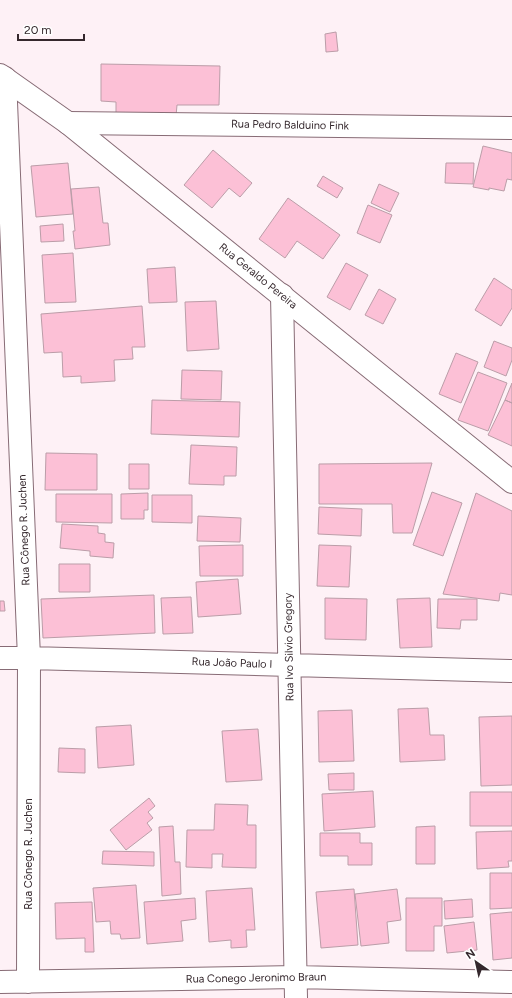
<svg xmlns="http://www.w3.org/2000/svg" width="512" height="998" viewBox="0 0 512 998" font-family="Figtree,sans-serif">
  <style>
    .building { fill: #fcc0d6; stroke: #bb9da8 }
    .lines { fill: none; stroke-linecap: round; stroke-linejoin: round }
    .minor-casing { stroke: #876b75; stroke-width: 24 }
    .major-casing { stroke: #876b75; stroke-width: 24 }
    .minor { stroke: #fff; stroke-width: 22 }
    .major { stroke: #fff; stroke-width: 22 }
    .labels { text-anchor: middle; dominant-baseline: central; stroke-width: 4; stroke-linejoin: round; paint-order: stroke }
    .street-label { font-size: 11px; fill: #35282d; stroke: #fff }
  </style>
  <rect width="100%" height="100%" fill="#fef1f6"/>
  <path class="building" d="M336,32L338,51L326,52L325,34Z
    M101,64L220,66L219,105H177L176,116H116V102L101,101Z
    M483,146L512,153V180L507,179L504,191L489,188V190L473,187Z
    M213,150L252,183L240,197L229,188L212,208L184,185Z
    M68,163L73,214L36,217L31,166Z
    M446,163H474L473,184L445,183Z
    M323,176L343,188L337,198L317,186Z
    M379,184L399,193L390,212L371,203Z
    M99,187L103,223H108L110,245L75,249L73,231H75L71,189Z
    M288,198L340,235L323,259L297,241L285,258L259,239Z
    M368,205L392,215L380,243L357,233Z
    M63,224L64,241L41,242L40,226Z
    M73,253L76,302L45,303L42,255Z
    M346,263L368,275L350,310L327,297Z
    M175,267L177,302L149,303L147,269Z
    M494,278L512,290V308L501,326L475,310Z
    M379,289L396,299L383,324L365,315Z
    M216,301L219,349L187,351L185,302Z
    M142,306L145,347H132L133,359L114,360L115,381L81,383V376L63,377L62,352L44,353L41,314Z
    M494,341L512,348V360L506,376L484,367Z
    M456,353L478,362L461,403L439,394Z
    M182,370L222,371L221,400L181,399Z
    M478,372L507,383L488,431L458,420Z
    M512,383V403L505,400Z
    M152,400L240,402L239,437L151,434Z
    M505,400L512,403V446L488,435Z
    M191,445L237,447L236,476H224V485L189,484Z
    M46,453L97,454V490H45Z
    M432,463L412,533H393L392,504H319V464Z
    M129,464H149V489H129Z
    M432,492L462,503L443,556L413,545Z
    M148,493V510H144V519H121V494Z
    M476,493L512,511V595L500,593L499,601L443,594Z
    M56,494H112V523L56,522Z
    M152,495H192V523L152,522Z
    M319,507L362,509L361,536L318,534Z
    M198,516L241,518L240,542L197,541Z
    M62,524L98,526V533L105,534V542L114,543L113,558L90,556V551L60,548Z
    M243,545V576H200L199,546Z
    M319,545L351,546L349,587L317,586Z
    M59,564H90V592H59Z
    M238,579L241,614L198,617L196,582Z
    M154,595L155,633L43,638L41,599Z
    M191,597L193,633L163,634L161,598Z
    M325,598L367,599L366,640L325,639Z
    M430,598L432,647L400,648L397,599Z
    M438,599H477V620H461L460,629L437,628Z
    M0,601H4L5,611H0Z
    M428,708L430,735H444L445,760L400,762L398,709Z
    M352,710L354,761L319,762L318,711Z
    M512,716V785L481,786L479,717Z
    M131,725L134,765L98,768L96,727Z
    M258,729L262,780L226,782L222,731Z
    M59,748L85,749V773L58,772Z
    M354,773V790H329L328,774Z
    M373,791L375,827L324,831L322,794Z
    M470,792H512V826H470Z
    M149,798L155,806L148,812L153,818L147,823L152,830L126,850L110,830Z
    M215,804L248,805L247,825H256V868L222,867L223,854H212V868L186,867L187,830H214Z
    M173,826L175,862H180L181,894L162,896L159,827Z
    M435,826V864H416V827Z
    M512,831V861H508L509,867L477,869L476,832Z
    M320,833H360V843H372V865H348V856H320Z
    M103,851L154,852V866L102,864Z
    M490,873H512V908L490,909Z
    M136,885L140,938L121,939L120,934H111L110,921L96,922L93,888Z
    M252,888L255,930H246L247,947L231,948V940L209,942L206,891Z
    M354,889L358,945L321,948L316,892Z
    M397,889L401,920L387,922L389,943L361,946L355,894Z
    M195,898L196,919L181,921L183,941L147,944L144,902Z
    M406,898H442V926H434V951H406Z
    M472,899L473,917L445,919L444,901Z
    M92,902L94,952H85V938L56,939L55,903Z
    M512,912V958L493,960L490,914Z
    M474,922L477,950L447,953L444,926Z"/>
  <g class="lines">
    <g class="minor-casing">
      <path id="minor" d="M5,78L29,658L28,982
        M68,123L512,128
        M282,295L296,998
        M0,658H29L512,671
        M0,982L296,977L512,982"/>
    </g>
    <g class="major-casing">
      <path id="major" d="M0,75L68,123L512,482"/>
    </g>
    <use href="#minor" class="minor"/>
    <use href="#major" class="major"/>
  </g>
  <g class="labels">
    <g class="street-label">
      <text transform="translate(290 125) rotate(1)">Rua Pedro Balduino Fink</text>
      <text transform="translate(258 276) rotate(39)">Rua Geraldo Pereira</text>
      <text transform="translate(24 530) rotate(-92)">Rua Cônego R. Juchen</text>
      <text transform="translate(289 647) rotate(-91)">Rua Ivo Silvio Gregory</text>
      <text transform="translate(232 663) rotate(2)">Rua João Paulo I</text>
      <text transform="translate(28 854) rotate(-90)">Rua Cônego R. Juchen</text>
      <text transform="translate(256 978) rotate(-1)">Rua Conego Jeronimo Braun</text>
    </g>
  </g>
  <g transform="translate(476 962) rotate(326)" stroke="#ffffff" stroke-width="3" paint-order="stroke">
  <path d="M0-3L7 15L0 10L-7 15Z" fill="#35282d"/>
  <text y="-6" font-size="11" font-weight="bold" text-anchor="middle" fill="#35282d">N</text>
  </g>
  <path d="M18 34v6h66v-6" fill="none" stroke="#35282d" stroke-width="2"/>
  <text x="24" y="34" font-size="12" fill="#35282d" stroke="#ffffff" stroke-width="3" paint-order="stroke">20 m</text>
</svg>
